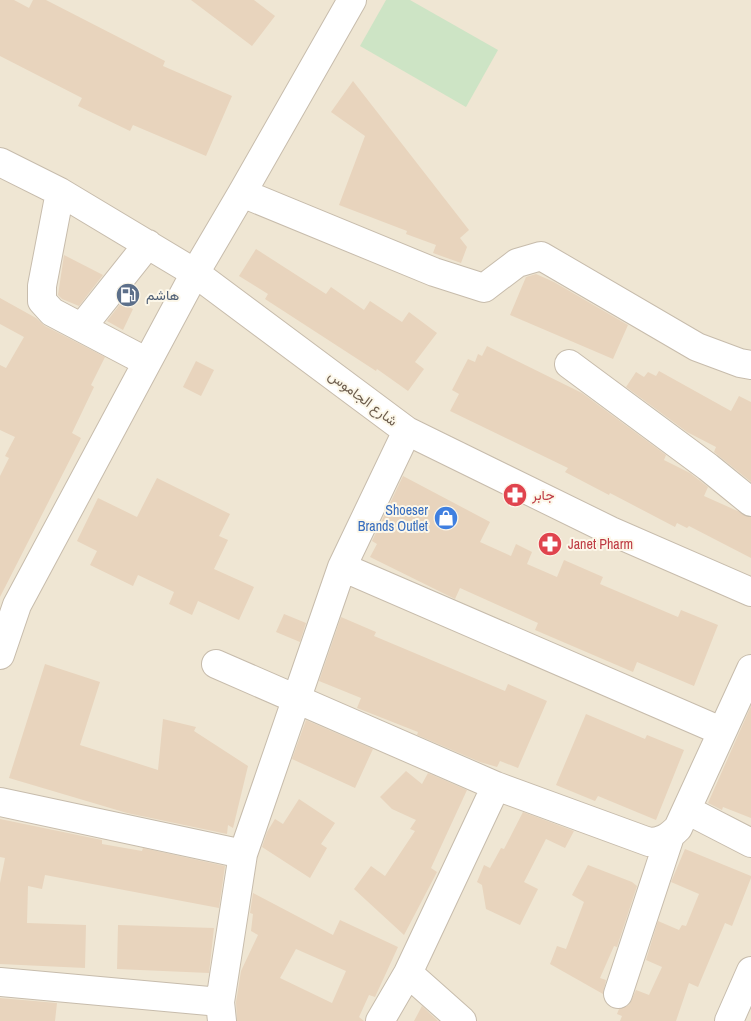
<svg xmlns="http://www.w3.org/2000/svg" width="751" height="1021" viewBox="0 0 751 1021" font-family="'Archivo Narrow',Vazirmatn,sans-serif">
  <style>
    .residential { fill: #efe6d3 }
    .green { fill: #cde4c5 }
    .building { fill: #e8d4bd; fill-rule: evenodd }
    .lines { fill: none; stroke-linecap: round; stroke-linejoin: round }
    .minor-casing { stroke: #c7bcac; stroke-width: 30 }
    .minor { stroke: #fff; stroke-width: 28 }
    .labels { text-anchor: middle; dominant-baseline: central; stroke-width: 4; stroke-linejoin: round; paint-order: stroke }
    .service-label { font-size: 14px; fill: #4e5e75; stroke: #fcf7e9; text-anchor: start }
    .street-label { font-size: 14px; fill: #6d5d4d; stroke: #fcf7e9 }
    .health-label { font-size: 14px; fill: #be3a42; stroke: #fcf7e9; text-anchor: start }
    .shop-label { font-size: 14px; fill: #366cbe; stroke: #fcf7e9; text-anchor: end }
  </style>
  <rect width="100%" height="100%" fill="#f8f3e4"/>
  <path class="residential" d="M0,0H751V1021H0Z"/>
  <path class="green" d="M386,0H410L498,50L466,107L360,46Z"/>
  <path class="building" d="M0,0H14L29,8L33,0H46L165,61L163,66L232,96L206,156L133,125L130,131L78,106L82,98L0,56Z
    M191,0H254L275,16L252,46Z
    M353,81L469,230L460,238L467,247L461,263L433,253L436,245L406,234L407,231L339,205L365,136L331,112Z
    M256,249L326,294L331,287L364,310L370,301L402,322L409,312L437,333L415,362L424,369L408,391L377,369L376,371L265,299L268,294L239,276Z
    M64,255L103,275L79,306L62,299L58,295Z
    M536,274L554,282L628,325L613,359L510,315L526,277Z
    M0,298L36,318L45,326L105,357L91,385L94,387L72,433L81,438L0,597V476L9,458L5,456L15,437L0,430V365L6,368L24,337L0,324Z
    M121,303L133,309L123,330L107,321Z
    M487,346L582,393L666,455L664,460L690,473L708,487L704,496L751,517V558L689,526L687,528L677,523L675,527L610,493L609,495L565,472L568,468L450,411L459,394L452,390L468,359L475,362L478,354L482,356Z
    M196,361L214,370L201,396L183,387Z
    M659,371L731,411L739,396L751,402V482L714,452L716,447L687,432L626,387L636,372L644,377L648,372L656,376Z
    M403,476L490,522L480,542L511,556L516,544L532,552L527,564L557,577L564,560L603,577L600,584L678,617L681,610L718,625L694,686L637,662L633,672L535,630L538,623L460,588L455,599L370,557L377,544L372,541Z
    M157,478L230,514L219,536L228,540L214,569L254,587L239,620L198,601L192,615L169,604L174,592L138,575L133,586L90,565L97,551L77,541L98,498L137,517Z
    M284,614L306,623L300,642L276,632Z
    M341,617L376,632L374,636L505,691L508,684L547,701L518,768L500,761L497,767L480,762L417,735L418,732L357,708L361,698L319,681Z
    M45,664L100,682L80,745L158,770L163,719L196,727L194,731L248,766L233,828L228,825L227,834L127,813L9,778Z
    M751,706V818L723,807L722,810L708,803Z
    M586,714L645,739L647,735L684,750L656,820L598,796L595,801L556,785Z
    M306,720L373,749L355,788L292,759Z
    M406,771L422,784L428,773L467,790L431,868L437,872L404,935L354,889L371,866L385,876L415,831L410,829L416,820L392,809L380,797Z
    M299,799L335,823L321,844L327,848L310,878L262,847L267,832L275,819L283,824Z
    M523,812L574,831L565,848L546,839L524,882L538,889L520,925L486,909L482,885L477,882L484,865L490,868L501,848L504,849Z
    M0,819L102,840V844L142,851L143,848L225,866L219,908L45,875L42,889L28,886L27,923L86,925L85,968L0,964V883L5,858L0,857Z
    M685,849L751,876V878L732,926L725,923L698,987L689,983L676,1021H620L622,1016L617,1014L619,1009L629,1005L636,990L649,995L662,967L646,960L658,921L679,930L682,925L686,926L699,894L671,882Z
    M588,865L632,882L637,886L617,947L614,946L600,978L606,980L603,994L550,964L557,946L566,949L584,902L572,895Z
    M253,893L333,935L340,920L398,947L375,997L369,995L359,1017L364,1021H237L236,1002L241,971L258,935L251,931L253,914L250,913ZM296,949L346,971L332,1003L280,978Z
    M118,925L214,928L209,973L117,969Z
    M0,998L57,1003L55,1021H0Z
    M422,1006L438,1021H414Z"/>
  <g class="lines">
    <g class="minor-casing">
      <path id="minor" d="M0,162L60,192L195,273L407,431L611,531L751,592
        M60,192L42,286V301L52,312L147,362
        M242,193L434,272L484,288L517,263L541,256L697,347L740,363L751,365
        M82,327L148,244
        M569,364L708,467L751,502
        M342,567L721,731
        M0,655L17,605L195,273L242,193L352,0
        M216,664L496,786L649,842C662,842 669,837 678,828L751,669
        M0,802L243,854
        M687,810L751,843
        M408,973L462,1021
        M0,982L220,1002
        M618,994L670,836
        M222,1021L220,1002L243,854L342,567L407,431
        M380,1021L408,973L496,786
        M729,1021L751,971"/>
    </g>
    <use href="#minor" class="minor"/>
  </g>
  <defs>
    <g id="fuel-disc" transform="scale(1.25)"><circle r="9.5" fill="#5c6f8a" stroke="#fcf7e9"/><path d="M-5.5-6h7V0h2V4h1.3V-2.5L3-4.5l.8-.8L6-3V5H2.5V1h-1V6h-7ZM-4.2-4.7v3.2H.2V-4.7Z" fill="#fff"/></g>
    <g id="pharmacy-disc" transform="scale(1.25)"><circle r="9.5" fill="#e0444e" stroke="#fcf7e9"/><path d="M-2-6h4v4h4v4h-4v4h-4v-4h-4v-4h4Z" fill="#fff"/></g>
    <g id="shop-disc" transform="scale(1.25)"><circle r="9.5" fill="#3f7fe0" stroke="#fcf7e9"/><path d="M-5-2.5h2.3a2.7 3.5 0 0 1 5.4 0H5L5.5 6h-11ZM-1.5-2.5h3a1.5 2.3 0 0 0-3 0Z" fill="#fff"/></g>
  </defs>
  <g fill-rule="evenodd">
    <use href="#fuel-disc" x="128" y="295"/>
    <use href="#pharmacy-disc" x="515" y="495"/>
    <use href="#shop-disc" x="446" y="518"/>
    <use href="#pharmacy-disc" x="550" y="544"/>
  </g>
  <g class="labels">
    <g class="service-label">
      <text x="146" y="295">هاشم</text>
    </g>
    <g class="street-label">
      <text transform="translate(363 398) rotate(37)">شارع الجاموس</text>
    </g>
    <g class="health-label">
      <text x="532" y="495">جابر</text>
      <text x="568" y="544">Janet Pharm</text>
    </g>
    <g class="shop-label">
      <text x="428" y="510">Shoeser<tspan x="428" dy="16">Brands Outlet</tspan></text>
    </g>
  </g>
</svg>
